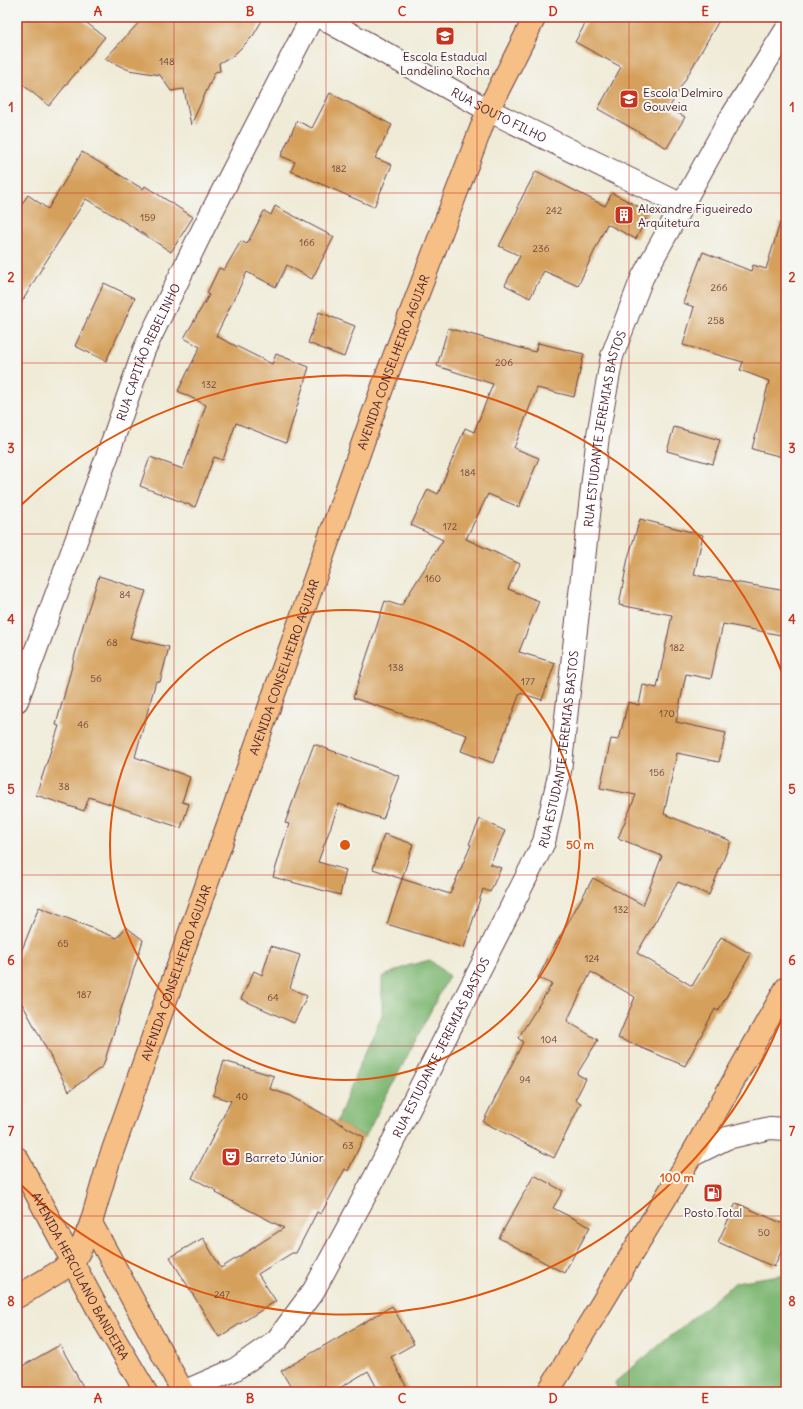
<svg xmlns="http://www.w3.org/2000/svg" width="803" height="1409" viewBox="0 0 803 1409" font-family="Delius,sans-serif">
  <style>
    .forest { fill: #80b875; stroke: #656c50 }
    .building { fill: #d5a05c }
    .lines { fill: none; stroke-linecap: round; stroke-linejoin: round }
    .minor-casing { stroke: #633e45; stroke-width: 24 }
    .major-casing { stroke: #633e45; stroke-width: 24 }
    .minor { stroke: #fff; stroke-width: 22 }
    .major { stroke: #f5bf86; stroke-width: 22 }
    .grid { fill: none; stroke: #c8321e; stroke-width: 1; stroke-opacity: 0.55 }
    .ring { fill: none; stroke: #e0560e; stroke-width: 2 }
    .labels { text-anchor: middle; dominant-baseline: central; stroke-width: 4; stroke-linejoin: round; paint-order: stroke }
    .number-label { font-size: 10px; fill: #6d3f37 }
    .poi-label { font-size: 12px; fill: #4a1f2b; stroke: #f6f6f2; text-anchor: start }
    .street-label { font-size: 12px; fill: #4a1f2b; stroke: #f6f6f2 }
    .centre { fill: #e0560e; stroke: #f6f6f2; stroke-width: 2 }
    .ring-label { font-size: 12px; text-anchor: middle; font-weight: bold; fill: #e0560e; stroke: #f6f6f2; stroke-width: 4; stroke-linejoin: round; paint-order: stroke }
    .neatline { fill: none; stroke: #c8321e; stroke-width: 1.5 }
    .grid-label { font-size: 13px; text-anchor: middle; font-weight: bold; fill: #c8321e }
  </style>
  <rect width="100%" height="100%" fill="#f6f6f2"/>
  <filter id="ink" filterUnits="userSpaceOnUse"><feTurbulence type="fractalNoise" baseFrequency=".025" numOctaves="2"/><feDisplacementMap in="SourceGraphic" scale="8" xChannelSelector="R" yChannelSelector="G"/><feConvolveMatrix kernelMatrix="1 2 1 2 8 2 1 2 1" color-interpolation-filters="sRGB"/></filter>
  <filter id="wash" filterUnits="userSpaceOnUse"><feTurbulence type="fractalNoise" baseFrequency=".012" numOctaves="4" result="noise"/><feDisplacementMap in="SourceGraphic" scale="16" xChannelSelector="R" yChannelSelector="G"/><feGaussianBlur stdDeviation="0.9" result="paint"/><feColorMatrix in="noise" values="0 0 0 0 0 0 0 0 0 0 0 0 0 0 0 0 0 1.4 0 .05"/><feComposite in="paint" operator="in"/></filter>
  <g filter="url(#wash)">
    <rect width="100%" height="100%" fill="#efebd7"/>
    <path class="forest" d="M430,960L449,976L365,1137L337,1122L359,1066L382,1016V977L407,966Z
      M786,1274V1392H618L615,1382L736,1282Z"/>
    <g id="blocks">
      <path class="building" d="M17,17H79L105,37L49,106L17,80Z
        M144,17H264L253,36L234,55L219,63L220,71L215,72L191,125L184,89L171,91L160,75L129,70L105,59Z
        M589,17H721L669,108L685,117L667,148L598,109L621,67L575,42Z
        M330,93L392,125L375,158L392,165L374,207L291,171L295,162L281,156L297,121L312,128Z
        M82,152L143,189L145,186L193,217L171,252L128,224L86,199L45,263L17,310V211L28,195L48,209Z
        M536,171L605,206L612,193L649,212L636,239L607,224L578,286L544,271L530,298L505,285L520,256L499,246L519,208L517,207Z
        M275,206L334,237L312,279L287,265L276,287L247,272L216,336L272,364L276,354L309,367L286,443L236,423L223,460L214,457L195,507L140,486L150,457L183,469L206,405L178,391L200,347L184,338L209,295L207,293L219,268L224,270L241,241L247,244L264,211L271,215Z
        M780,223L786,224V458L752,449L769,381L740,370L743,362L683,345L694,307L683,303L703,252L751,271L753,265L766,269Z
        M104,283L135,298L106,361L75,346Z
        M319,312L355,326L344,357L308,343Z
        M448,328L535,352L538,343L584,354L574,397L537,388L514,448L539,458L519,507L488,494L466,539L520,564L508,589L539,601L519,652L555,663L542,700L520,693L493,763L461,751L467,735L353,698L385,601L401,606L443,540L411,525L428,489L438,494L465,428L474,432L493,384L437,366Z
        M674,427L720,440L713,464L667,451Z
        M640,519L703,535L694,575L786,591V636L723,624L711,679L686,674L676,722L726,733L719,762L677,753L664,814L731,841L709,895L678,882L637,953L692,986L721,937L751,954L718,1011L715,1009L685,1066L618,1038L635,997L591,972L567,1021L598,1040L577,1074L586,1079L575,1100L581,1103L554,1158L483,1122L523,1042L518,1038L552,984L538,978L553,949L593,878L643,905L662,856L618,838L636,795L600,788L611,739L619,740L628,702L639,705L643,685L657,688L672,615L619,605L628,558Z
        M99,576L146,591L130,638L169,647L160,682L156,681L135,757L190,777L182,802L189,804L181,828L89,797L84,811L36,795L59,726L56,725L84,622Z
        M314,744L399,776L383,819L339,804L318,862L346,870L340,895L273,877L289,824L285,823Z
        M480,819L505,831L490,864L501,868L490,892L483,889L464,948L387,924L402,879L450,894L471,845L469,844Z
        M384,834L413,844L402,879L373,869Z
        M39,907L117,938L126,927L143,940L103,1066L69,1091L17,994V962Z
        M271,946L300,955L290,988L307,996L294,1023L241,999L254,971L262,975Z
        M224,1061L274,1076L270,1089L291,1096L364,1137L348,1171L345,1169L321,1214L317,1212L296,1253H292L258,1274L276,1301L219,1337L170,1257L203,1238L221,1268L284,1228L216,1193L217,1191L192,1178L231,1101L213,1095Z
        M534,1175L563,1191L553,1208L590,1227L564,1273L499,1238Z
        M736,1203L786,1225V1241L774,1267L718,1242Z
        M392,1306L414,1344L391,1357L409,1392H379L368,1371L333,1392H294L281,1371Z
        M60,1345L86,1392H17V1369Z"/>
    </g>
  </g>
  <g filter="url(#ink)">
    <use href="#blocks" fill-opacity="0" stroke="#633e45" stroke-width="1"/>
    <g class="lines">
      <g class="minor-casing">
        <g id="minor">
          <path id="s1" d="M320,17L488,110L682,205"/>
          <path id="s2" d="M17,701L108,454L144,350L203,229L312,17"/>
          <path d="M691,1156L727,1138L770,1128L786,1129"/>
          <path id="s3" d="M183,1392L234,1370L277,1340L314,1290L375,1177L544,842L560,771L598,435L612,356L642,278L727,124L786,30"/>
        </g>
      </g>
      <g class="major-casing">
        <g id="major">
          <path id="s4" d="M17,1158L103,1319L146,1392"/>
          <path d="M91,1223L183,1392"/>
          <path id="s5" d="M17,1297L73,1263L81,1248L91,1223L109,1161L385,380L488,110L535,17"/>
          <path d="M548,1392L691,1156L786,988"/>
        </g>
      </g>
      <use href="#minor" class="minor"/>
      <use href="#major" class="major"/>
    </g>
  </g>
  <path class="grid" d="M174,17V1392M326,17V1392M477,17V1392M629,17V1392M17,193H786M17,363H786M17,534H786M17,704H786M17,875H786M17,1046H786M17,1216H786"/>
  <g class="ring">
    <circle cx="345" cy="845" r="235"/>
    <path d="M785 1010A470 470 0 0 1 19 1183M19 507A470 470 0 0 1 785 680"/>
  </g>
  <defs>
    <g id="school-square" transform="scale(1)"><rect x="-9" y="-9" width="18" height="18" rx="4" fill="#c8321e" stroke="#f6f6f2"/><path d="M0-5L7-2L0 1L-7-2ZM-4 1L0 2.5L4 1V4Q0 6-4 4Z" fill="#fff"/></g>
    <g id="building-square" transform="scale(1)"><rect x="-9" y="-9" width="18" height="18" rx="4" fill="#c8321e" stroke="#f6f6f2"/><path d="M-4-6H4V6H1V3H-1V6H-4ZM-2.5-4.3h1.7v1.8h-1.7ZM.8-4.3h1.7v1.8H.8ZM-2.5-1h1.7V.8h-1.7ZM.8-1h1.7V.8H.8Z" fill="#fff"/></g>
    <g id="theatre-square" transform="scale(1)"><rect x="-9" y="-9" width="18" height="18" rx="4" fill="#c8321e" stroke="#f6f6f2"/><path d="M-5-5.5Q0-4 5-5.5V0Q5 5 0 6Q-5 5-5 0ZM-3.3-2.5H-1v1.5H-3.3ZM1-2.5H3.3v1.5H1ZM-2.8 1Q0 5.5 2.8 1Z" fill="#fff"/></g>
    <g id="fuel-square" transform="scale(1)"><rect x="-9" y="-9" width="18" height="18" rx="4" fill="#c8321e" stroke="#f6f6f2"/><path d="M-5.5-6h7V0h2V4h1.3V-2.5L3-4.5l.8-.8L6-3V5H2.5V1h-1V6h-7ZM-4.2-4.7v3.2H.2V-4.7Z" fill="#fff"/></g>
  </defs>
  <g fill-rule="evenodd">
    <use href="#school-square" x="445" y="36"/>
    <use href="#school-square" x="629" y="99"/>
    <use href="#building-square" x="624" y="215"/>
    <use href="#theatre-square" x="231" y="1157"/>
    <use href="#fuel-square" x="713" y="1193"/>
  </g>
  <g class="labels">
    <g class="number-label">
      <text x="167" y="61">148</text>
      <text x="339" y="168">182</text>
      <text x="554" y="210">242</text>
      <text x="148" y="217">159</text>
      <text x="307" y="242">166</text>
      <text x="541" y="248">236</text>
      <text x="719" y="287">266</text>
      <text x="716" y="320">258</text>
      <text x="504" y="362">206</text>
      <text x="209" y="384">132</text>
      <text x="468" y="472">184</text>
      <text x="450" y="526">172</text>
      <text x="433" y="578">160</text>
      <text x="125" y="594">84</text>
      <text x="112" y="642">68</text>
      <text x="677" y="647">182</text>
      <text x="396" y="667">138</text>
      <text x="96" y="678">56</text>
      <text x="528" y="681">177</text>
      <text x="667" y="713">170</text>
      <text x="83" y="724">46</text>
      <text x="657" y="772">156</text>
      <text x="64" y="786">38</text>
      <text x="621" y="909">132</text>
      <text x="63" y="943">65</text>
      <text x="592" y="958">124</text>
      <text x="84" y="994">187</text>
      <text x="273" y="997">64</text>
      <text x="549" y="1039">104</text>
      <text x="525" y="1079">94</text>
      <text x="242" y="1096">40</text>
      <text x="348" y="1145">63</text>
      <text x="764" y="1232">50</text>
      <text x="222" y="1294">247</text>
    </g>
    <g class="poi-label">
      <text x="445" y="56" text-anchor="middle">Escola Estadual<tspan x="445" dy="14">Landelino Rocha</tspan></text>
      <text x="643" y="92">Escola Delmiro<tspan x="643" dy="14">Gouveia</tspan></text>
      <text x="638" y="208">Alexandre Figueiredo<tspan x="638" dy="14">Arquitetura</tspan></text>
      <text x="245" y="1157">Barreto Júnior</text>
      <text x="713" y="1212" text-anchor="middle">Posto Total</text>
    </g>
    <g class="street-label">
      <text stroke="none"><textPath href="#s1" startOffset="204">RUA SOUTO FILHO</textPath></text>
      <text stroke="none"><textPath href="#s2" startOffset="373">RUA CAPITÃO REBELINHO</textPath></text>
      <text stroke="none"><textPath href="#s5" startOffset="1022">AVENIDA CONSELHEIRO AGUIAR</textPath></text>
      <text stroke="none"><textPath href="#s3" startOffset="1092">RUA ESTUDANTE JEREMIAS BASTOS</textPath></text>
      <text stroke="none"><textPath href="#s5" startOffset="698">AVENIDA CONSELHEIRO AGUIAR</textPath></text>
      <text stroke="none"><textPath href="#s3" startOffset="768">RUA ESTUDANTE JEREMIAS BASTOS</textPath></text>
      <text stroke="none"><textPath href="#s5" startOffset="374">AVENIDA CONSELHEIRO AGUIAR</textPath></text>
      <text stroke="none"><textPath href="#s3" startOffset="444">RUA ESTUDANTE JEREMIAS BASTOS</textPath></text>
      <text stroke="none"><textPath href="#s4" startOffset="134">AVENIDA HERCULANO BANDEIRA</textPath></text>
    </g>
  </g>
  <circle cx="345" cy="845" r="6" class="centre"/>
  <g class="ring-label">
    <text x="580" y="849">50 m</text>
    <text x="677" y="1182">100 m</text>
  </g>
  <rect width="803" height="1409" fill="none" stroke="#f6f6f2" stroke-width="44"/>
  <rect x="22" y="22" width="759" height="1365" class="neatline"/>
  <g class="grid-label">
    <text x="98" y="16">A</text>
    <text x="250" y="16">B</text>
    <text x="402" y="16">C</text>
    <text x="553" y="16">D</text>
    <text x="705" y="16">E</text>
    <text x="11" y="112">1</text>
    <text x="792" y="112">1</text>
    <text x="11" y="282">2</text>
    <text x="792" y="282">2</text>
    <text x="11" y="453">3</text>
    <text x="792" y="453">3</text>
    <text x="11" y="624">4</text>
    <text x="792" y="624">4</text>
    <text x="11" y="794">5</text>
    <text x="792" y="794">5</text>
    <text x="11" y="965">6</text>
    <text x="792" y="965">6</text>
    <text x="11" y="1136">7</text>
    <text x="792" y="1136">7</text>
    <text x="11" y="1306">8</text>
    <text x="792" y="1306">8</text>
    <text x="98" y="1403">A</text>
    <text x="250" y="1403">B</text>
    <text x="402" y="1403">C</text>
    <text x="553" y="1403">D</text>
    <text x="705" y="1403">E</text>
  </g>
</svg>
